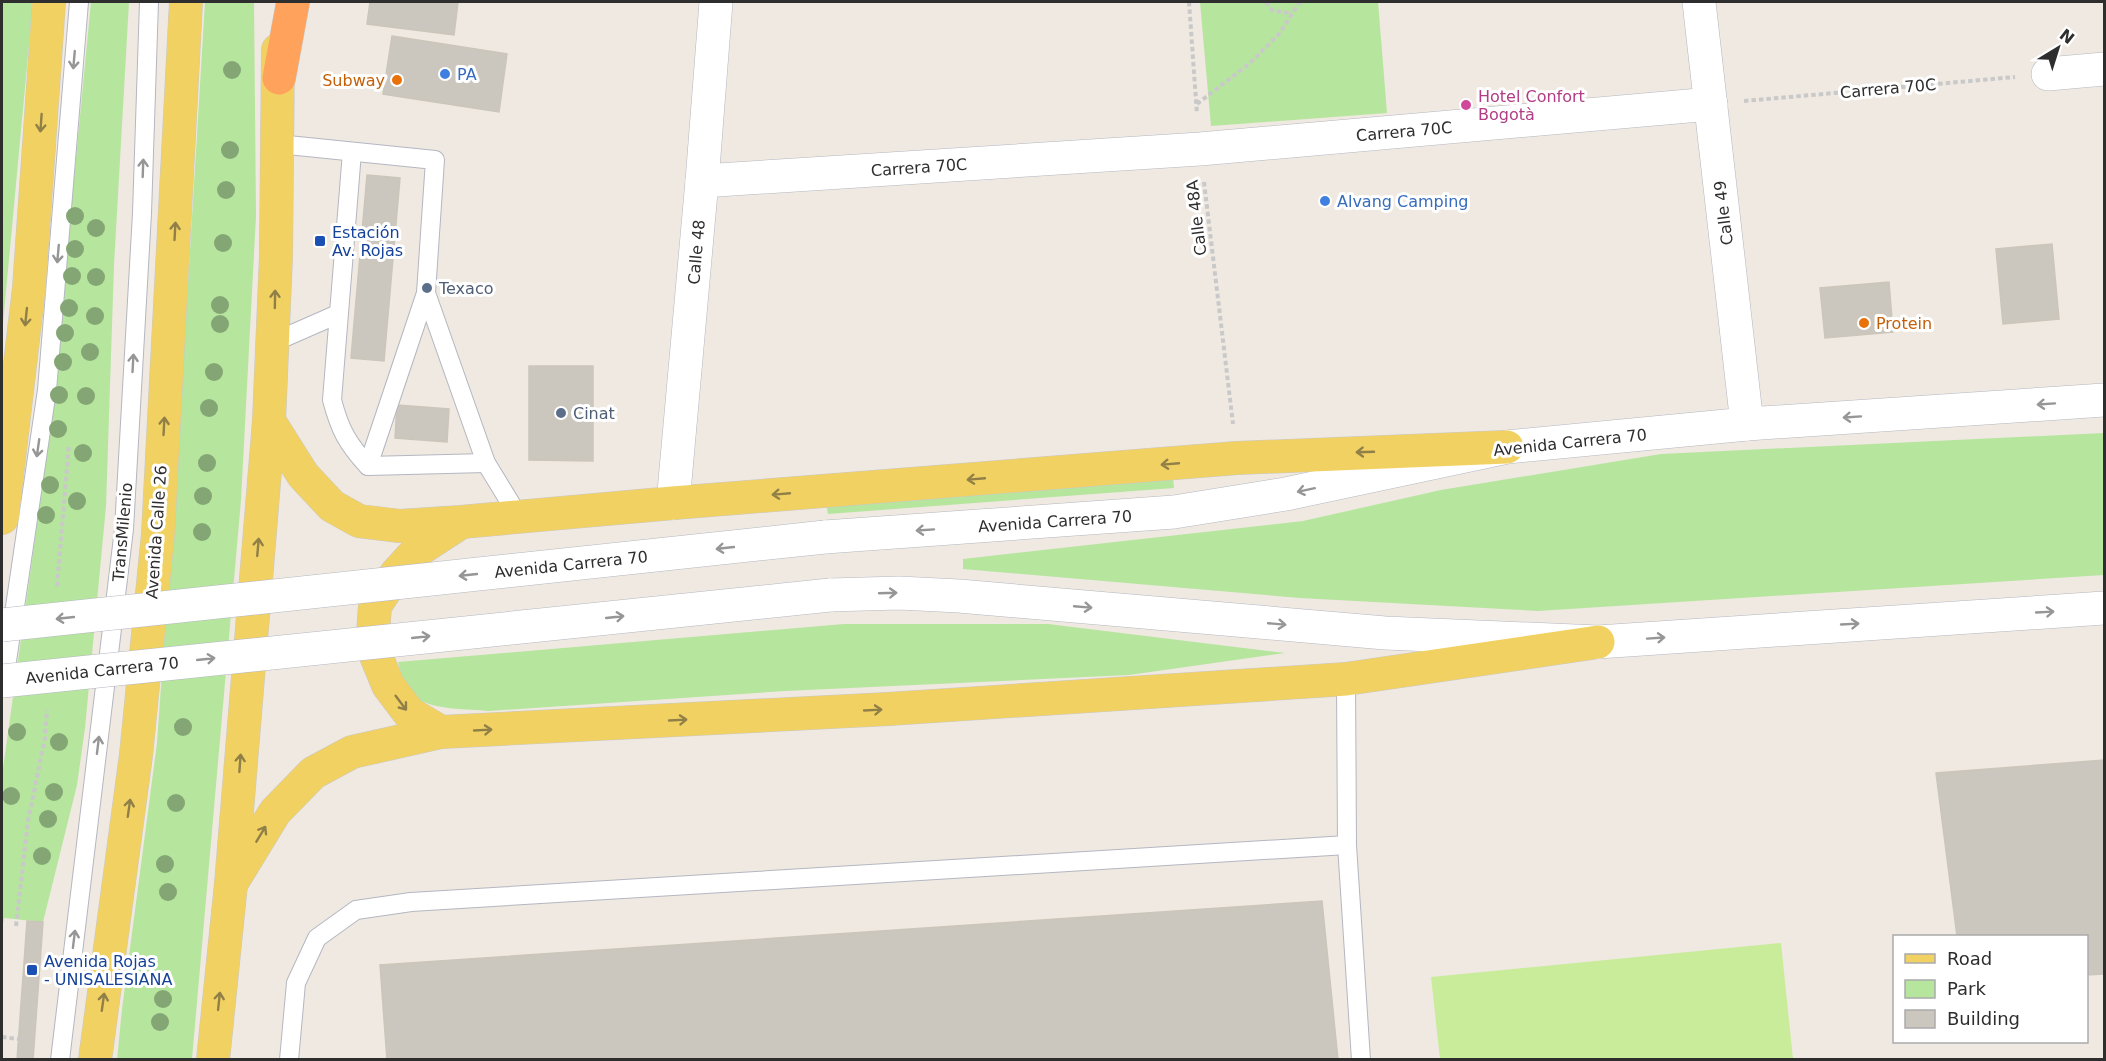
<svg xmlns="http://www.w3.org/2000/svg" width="2106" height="1061" font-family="'DejaVu Sans',sans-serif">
<rect width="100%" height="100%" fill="#efe9e1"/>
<g fill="#b6e59e">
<polygon points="2,2 33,2 2,334"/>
<polygon points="91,2 129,2 114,265 106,506 85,728 77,785 43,922 4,918 2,929 2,776 49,438"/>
<polygon points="205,2 254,2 256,216 241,500 192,1059 117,1060 122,1009 157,743 180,416"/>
<polygon points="1200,2 1378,2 1387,113 1211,126"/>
<polygon points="2104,433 2104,575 1538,611 1300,598 963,569 963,559 1303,521 1441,490 1661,454"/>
<polygon points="1173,477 1174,488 828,514 826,503"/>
<path d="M 844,624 L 1048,624 L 1285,653 L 1129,675 L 785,691 L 489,711 C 468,709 435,710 418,699 C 405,691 401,674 398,662 Z"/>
</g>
<polygon fill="#c9ec9a" points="1781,943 1793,1059 1440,1059 1431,977"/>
<g fill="#cbc7bf" stroke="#cbc5ba" stroke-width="1.5">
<polygon points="370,2 458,2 454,35 367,24"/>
<polygon points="392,36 507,54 499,112 383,94"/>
<polygon points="367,175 400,178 384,361 351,358"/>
<polygon points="2052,244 2059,319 2003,324 1996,249"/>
<polygon points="1889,282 1893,332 1825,338 1820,288"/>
<polygon points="529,366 593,366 593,461 529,460"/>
<polygon points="397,405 449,409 447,442 395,438"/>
<polygon points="2104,760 2104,974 2086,975 2086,936 1957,936 1936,773"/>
<polygon points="1322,901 1338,1060 387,1060 380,965"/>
<polygon points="27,921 43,922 33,1060 17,1060"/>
</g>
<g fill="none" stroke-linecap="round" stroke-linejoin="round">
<defs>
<g id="lane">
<polyline points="278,144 435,160 426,293 486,463 519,517"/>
<path d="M 352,152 L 332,400 C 340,430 347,443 368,466 L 486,463"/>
<polyline points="274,342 338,314"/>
<polyline points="368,466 426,293"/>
<polyline points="1346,679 1347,845 1361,1060"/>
<polyline points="3,688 47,390 79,2"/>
<polyline points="60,1060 124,529 142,213 149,2"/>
<polyline points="289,1060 296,983 317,938 356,910 411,902 1347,845"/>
</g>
<g id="street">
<polyline points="1699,2 1747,424"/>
<polyline points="2048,74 2104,69"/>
<polyline points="702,181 1200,149 1711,104"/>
<polyline points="673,503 702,181 716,2"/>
</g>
<g id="secondary">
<polyline points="825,537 1174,512 1286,494 1507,447 1747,424 2104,400"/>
<polyline points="830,595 899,593 959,596 1385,633 1598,642 2104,608"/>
</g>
<g id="primary">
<polyline points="269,421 303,475 332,506 359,521 400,526 461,522 673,503 1237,458 1507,447"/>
<polyline points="2,518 29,288 49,2"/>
<polyline points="441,732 409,713 388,685 372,646 375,606 396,574 417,551 460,523"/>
<polyline points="231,884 275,812 313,773 352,752 441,732 888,709 1346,679 1598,642"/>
<polyline points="95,1060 136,755 158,534 186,2"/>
<polyline points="213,1060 231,884 269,421 276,256 278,50"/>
</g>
<polyline id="highway" points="279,78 293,2"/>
</defs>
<use href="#lane" stroke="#b4b7c1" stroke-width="20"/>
<use href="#street" stroke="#b4b7c1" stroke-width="34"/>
<use href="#secondary" stroke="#b4b7c1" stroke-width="34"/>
<use href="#primary" stroke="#c9c9c9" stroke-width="34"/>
<use href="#highway" stroke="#c9c9c9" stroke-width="34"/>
<g stroke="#c9c9c9" stroke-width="4" stroke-dasharray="4.5 3" stroke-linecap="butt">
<polyline points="1189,2 1197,114"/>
<polyline points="1266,2 1273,11 1292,13"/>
<polyline points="1744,101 2015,77"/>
<polyline points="1197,104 1249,64 1279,34 1300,2"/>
<polyline points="1204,182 1233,424"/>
<polyline points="57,586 69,444"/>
<polyline points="16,926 28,821 45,738 47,710"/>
<polyline points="2,1037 19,1039"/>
</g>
<use href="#lane" stroke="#fff" stroke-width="18"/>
<use href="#street" stroke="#fff" stroke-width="33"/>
<use href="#secondary" stroke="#fff" stroke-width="33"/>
<use href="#primary" stroke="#f2d163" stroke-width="33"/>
<use href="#highway" stroke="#ffa35c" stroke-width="33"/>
<defs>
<g id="secondary-bridge">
<polyline points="2,625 825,537"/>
<polyline points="2,681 830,595"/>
</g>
</defs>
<use href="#secondary-bridge" stroke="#b4b7c1" stroke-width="34" stroke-linecap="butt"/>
<use href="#secondary-bridge" stroke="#fff" stroke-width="33"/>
</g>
<g fill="#84a574">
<circle cx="232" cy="70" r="9"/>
<circle cx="230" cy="150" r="9"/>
<circle cx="226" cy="190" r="9"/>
<circle cx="75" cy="216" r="9"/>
<circle cx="96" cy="228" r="9"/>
<circle cx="223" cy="243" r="9"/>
<circle cx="75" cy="249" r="9"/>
<circle cx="72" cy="276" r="9"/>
<circle cx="96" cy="277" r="9"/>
<circle cx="220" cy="305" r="9"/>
<circle cx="69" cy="308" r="9"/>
<circle cx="95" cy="316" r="9"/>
<circle cx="220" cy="324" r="9"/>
<circle cx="65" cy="333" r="9"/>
<circle cx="90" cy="352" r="9"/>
<circle cx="63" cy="362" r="9"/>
<circle cx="214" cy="372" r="9"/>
<circle cx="59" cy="395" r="9"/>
<circle cx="86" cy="396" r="9"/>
<circle cx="209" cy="408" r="9"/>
<circle cx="58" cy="429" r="9"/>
<circle cx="83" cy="453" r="9"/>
<circle cx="207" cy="463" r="9"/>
<circle cx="50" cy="485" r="9"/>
<circle cx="203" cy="496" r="9"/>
<circle cx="77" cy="501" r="9"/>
<circle cx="46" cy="515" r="9"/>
<circle cx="202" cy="532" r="9"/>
<circle cx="183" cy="727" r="9"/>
<circle cx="17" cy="732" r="9"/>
<circle cx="59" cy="742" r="9"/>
<circle cx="54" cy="792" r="9"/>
<circle cx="11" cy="796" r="9"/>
<circle cx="176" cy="803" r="9"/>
<circle cx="48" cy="819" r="9"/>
<circle cx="42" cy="856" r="9"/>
<circle cx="165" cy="864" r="9"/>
<circle cx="168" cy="892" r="9"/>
<circle cx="163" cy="999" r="9"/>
<circle cx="160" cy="1022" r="9"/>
</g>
<defs><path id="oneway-shaft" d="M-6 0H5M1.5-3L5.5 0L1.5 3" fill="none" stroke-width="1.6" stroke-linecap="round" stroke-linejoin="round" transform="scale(1.5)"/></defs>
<g stroke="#969696">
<use href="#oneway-shaft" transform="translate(74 60) rotate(95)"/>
<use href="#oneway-shaft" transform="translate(143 168) rotate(-88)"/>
<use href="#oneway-shaft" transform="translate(58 254) rotate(95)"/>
<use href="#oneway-shaft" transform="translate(133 363) rotate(-87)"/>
<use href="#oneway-shaft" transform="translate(2046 404) rotate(176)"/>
<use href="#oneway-shaft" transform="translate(1852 417) rotate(176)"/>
<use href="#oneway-shaft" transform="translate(38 448) rotate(98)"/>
<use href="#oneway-shaft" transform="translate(1306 490) rotate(168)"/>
<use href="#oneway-shaft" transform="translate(925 530) rotate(176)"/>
<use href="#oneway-shaft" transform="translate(725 548) rotate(174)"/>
<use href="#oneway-shaft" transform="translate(468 575) rotate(174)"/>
<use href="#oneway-shaft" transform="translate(888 593) rotate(-2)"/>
<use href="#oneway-shaft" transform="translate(1083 607) rotate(5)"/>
<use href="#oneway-shaft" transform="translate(2045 612) rotate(-3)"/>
<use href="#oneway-shaft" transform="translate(615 617) rotate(-6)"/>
<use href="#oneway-shaft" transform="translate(65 618) rotate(174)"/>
<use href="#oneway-shaft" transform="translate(1277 624) rotate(5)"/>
<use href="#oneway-shaft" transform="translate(1850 624) rotate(-3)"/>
<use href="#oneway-shaft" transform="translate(421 637) rotate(-6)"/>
<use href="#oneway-shaft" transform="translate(1656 638) rotate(-4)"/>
<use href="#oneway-shaft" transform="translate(206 659) rotate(-6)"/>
<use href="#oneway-shaft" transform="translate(98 745) rotate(-83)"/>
<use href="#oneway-shaft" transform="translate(74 939) rotate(-83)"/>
</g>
<g stroke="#908048">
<use href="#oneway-shaft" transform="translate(41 123) rotate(94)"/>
<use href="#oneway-shaft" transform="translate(175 231) rotate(-87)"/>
<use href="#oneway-shaft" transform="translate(275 299) rotate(-89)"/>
<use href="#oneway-shaft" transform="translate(26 317) rotate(96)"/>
<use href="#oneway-shaft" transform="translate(164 426) rotate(-87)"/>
<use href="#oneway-shaft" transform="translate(1365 452) rotate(178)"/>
<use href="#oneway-shaft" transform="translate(1170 464) rotate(175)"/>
<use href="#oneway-shaft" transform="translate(976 479) rotate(175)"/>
<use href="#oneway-shaft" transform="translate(781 494) rotate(175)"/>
<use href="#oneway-shaft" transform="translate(258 547) rotate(-85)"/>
<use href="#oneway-shaft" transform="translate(401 703) rotate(53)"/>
<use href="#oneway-shaft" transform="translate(873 710) rotate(-3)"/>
<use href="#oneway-shaft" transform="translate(678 720) rotate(-3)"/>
<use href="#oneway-shaft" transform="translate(483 730) rotate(-3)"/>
<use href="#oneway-shaft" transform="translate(240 763) rotate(-86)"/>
<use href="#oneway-shaft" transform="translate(129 808) rotate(-82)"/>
<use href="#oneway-shaft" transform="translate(261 834) rotate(-59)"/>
<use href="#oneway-shaft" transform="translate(219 1001) rotate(-84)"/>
<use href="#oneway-shaft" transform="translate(103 1002) rotate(-82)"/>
</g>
<g fill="#3f7fe0" stroke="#fff" stroke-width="2">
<circle cx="445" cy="74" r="6"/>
<circle cx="1325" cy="201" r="6"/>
</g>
<g fill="#e8710a" stroke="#fff" stroke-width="2">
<circle cx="397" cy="80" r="6"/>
<circle cx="1864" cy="323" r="6"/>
</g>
<circle fill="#d1479c" stroke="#fff" stroke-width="2" cx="1466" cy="105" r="6"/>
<g fill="#1a4fb4" stroke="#fff" stroke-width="2">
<rect x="314" y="235" width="12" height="12" rx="3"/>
<rect x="26" y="964" width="12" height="12" rx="3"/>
</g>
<g fill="#5c6f8a" stroke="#fff" stroke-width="2">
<circle cx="427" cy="288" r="6"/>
<circle cx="561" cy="413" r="6"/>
</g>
<g text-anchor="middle" stroke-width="6" stroke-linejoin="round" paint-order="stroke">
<g font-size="16" fill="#366cbe" stroke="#fff" text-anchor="start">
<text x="457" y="80">PA</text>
<text x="1337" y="207">Alvang Camping</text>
</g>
<g font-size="16" fill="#c56008" stroke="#fff" text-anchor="end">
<text x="385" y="86">Subway</text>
<text x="1876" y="329" text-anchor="start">Protein</text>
</g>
<g font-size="16" fill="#2e2e2e" stroke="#fff">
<text transform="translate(1888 88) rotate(-5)" y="6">Carrera 70C</text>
<text transform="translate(1404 131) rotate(-5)" y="6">Carrera 70C</text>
<text transform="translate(919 167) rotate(-4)" y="6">Carrera 70C</text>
<text transform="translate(1723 213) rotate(-97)" y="6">Calle 49</text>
<text transform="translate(1196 218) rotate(-97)" y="6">Calle 48A</text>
<text transform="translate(696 252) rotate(-85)" y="6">Calle 48</text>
<text transform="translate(1570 442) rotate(-6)" y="6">Avenida Carrera 70</text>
<text transform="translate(1055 521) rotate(-4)" y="6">Avenida Carrera 70</text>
<text transform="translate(122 532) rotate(-85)" y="6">TransMilenio</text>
<text transform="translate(156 532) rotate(-86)" y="6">Avenida Calle 26</text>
<text transform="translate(571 564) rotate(-6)" y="6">Avenida Carrera 70</text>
<text transform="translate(102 670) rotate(-6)" y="6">Avenida Carrera 70</text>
</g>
<g font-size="16" fill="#b23c85" stroke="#fff" text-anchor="start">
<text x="1478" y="102">Hotel Confort<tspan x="1478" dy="18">Bogotà</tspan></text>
</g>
<g font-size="16" fill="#164399" stroke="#fff" text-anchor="start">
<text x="332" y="238">Estación<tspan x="332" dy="18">Av. Rojas</tspan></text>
<text x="44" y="967">Avenida Rojas<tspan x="44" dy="18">- UNISALESIANA</tspan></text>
</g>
<g font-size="16" fill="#4e5e75" stroke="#fff" text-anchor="start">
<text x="439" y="294">Texaco</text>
<text x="573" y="419">Cinat</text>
</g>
</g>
<rect width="2106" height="1061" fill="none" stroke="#2e2e2e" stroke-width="6"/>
<rect x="1893" y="935" width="195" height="108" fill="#ffffff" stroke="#ababab" stroke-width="1.5"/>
<rect x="1905" y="954" width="30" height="9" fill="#f2d163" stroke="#ababab" stroke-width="1.5"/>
<text x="1947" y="965" font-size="18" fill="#2e2e2e">Road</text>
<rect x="1905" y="980" width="30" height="18" fill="#b6e59e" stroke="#ababab" stroke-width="1.5"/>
<text x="1947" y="995" font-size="18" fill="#2e2e2e">Park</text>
<rect x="1905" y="1010" width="30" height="18" fill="#cbc7bf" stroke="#ababab" stroke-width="1.5"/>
<text x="1947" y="1025" font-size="18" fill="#2e2e2e">Building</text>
<g transform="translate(2058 48) rotate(38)" stroke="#ffffff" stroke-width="4.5" paint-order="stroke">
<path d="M0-4.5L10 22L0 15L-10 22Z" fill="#2e2e2e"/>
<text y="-9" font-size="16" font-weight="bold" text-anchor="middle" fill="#2e2e2e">N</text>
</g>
</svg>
